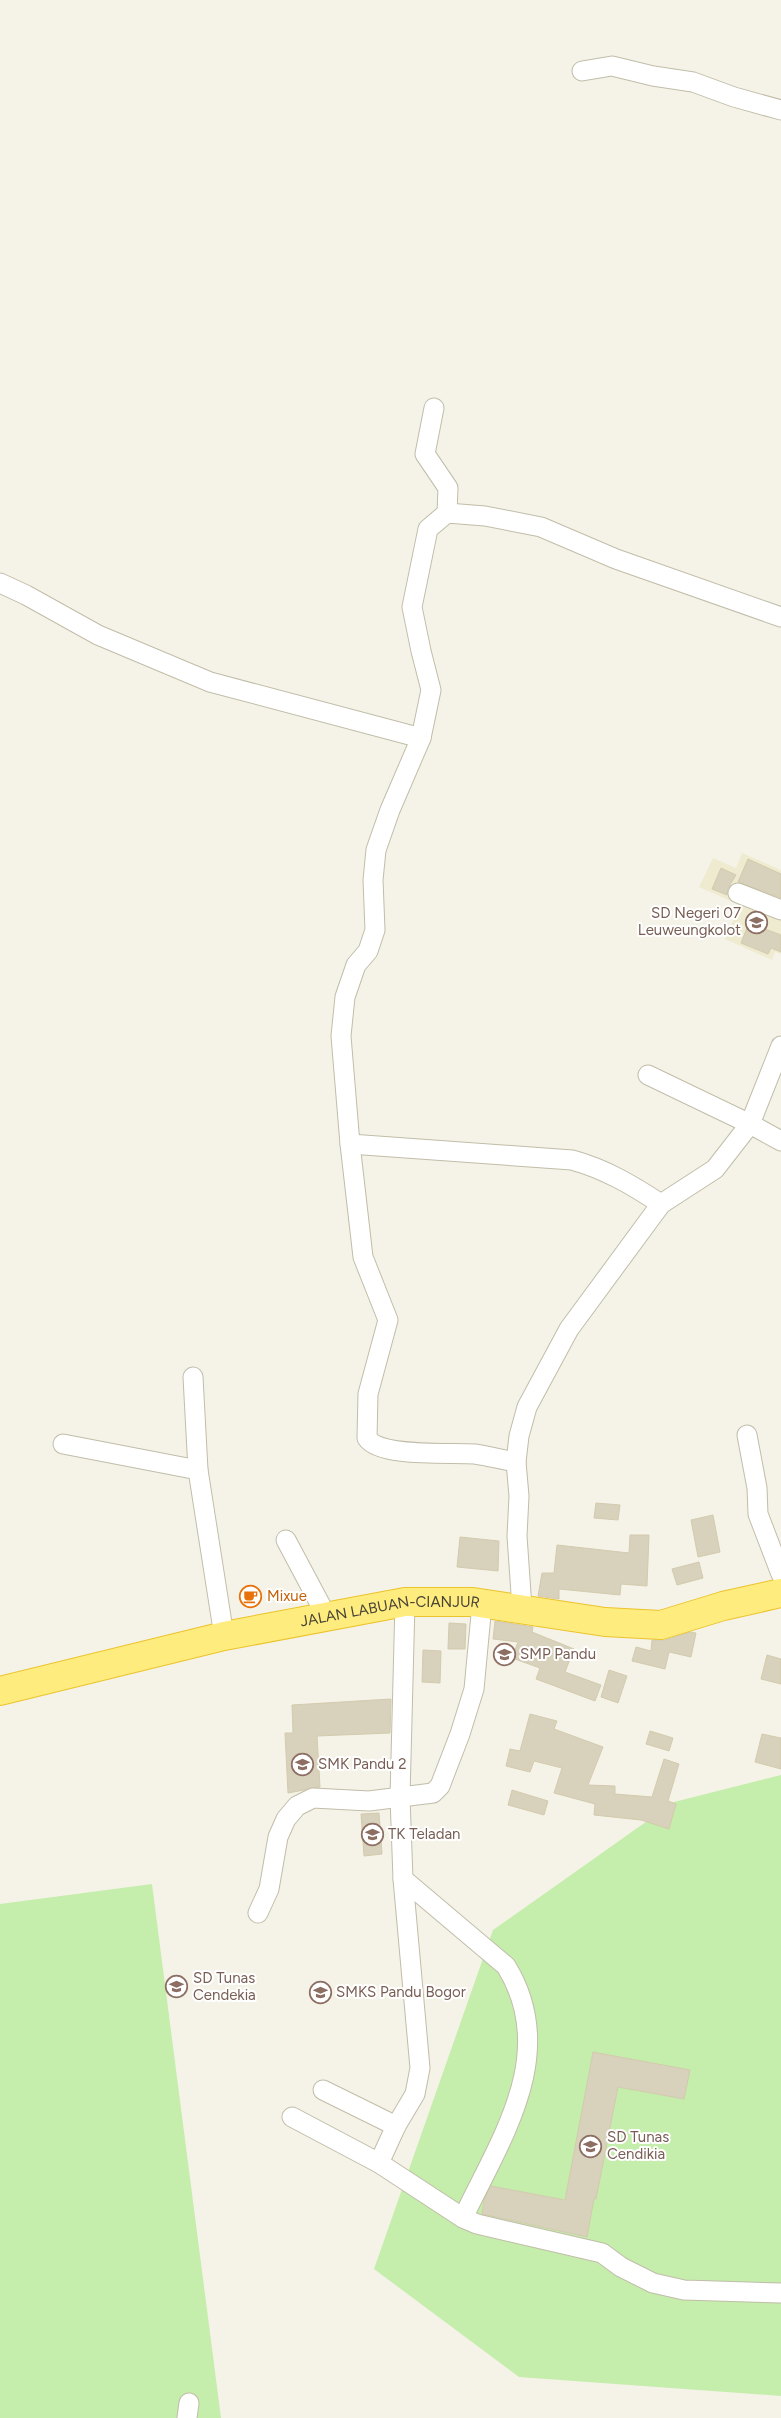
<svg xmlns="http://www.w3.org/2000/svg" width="781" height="2418" font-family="Figtree,sans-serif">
<rect width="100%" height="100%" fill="#f5f3e7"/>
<polygon fill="#efebd0" points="742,853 781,870 781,954 775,952 772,960 725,939 740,905 699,887 713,858 736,868"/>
<g fill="#c5edac">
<polygon points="781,1775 781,2396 519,2377 374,2269 493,1930 674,1802"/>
<polygon points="152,1884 221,2418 0,2418 0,1904"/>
</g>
<g fill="#d8d1bb" stroke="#d3cbae">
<polygon points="748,859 781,874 781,898 738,882"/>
<polygon points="721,868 736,875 728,888 727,895 712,889"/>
<polygon points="749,923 781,935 781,952 771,948 768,954 741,943"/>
<polygon points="596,1503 620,1505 618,1520 594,1518"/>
<polygon points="713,1515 720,1552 698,1557 691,1520"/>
<polygon points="630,1535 649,1535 647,1586 621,1584 620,1595 559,1589 559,1599 538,1596 542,1573 554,1573 557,1545 629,1553"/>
<polygon points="460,1537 499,1541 498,1571 457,1567"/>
<polygon points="699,1562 703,1578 677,1585 672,1569"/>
<polygon points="495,1621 533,1627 532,1632 574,1649 565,1672 601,1685 595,1701 536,1679 540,1668 512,1658 518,1642 493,1639"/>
<polygon points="449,1623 466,1624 465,1649 448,1649"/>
<polygon points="690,1632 696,1633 691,1657 669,1652 665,1669 632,1661 636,1647 651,1651 652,1640 665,1640"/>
<polygon points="423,1650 441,1651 440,1683 422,1682"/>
<polygon points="767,1655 781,1659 781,1684 761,1679"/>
<polygon points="609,1670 627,1676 618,1703 601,1697"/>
<polygon points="391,1699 390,1733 317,1736 320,1787 288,1793 285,1733 293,1733 292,1705"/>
<polygon points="530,1714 557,1721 554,1729 603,1747 588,1785 615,1786 615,1794 652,1797 664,1759 679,1764 668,1801 676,1804 669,1829 641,1820 594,1815 595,1804 554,1793 562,1768 534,1761 530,1772 506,1766 510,1749 520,1751"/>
<polygon points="650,1731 673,1738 669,1751 646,1744"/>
<polygon points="762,1734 781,1738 781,1769 755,1762"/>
<polygon points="512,1790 548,1801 544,1815 508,1805"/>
<polygon points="379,1813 382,1854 364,1856 361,1814"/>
<polygon points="593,2052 690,2070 684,2099 618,2087 596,2199 594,2199 587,2237 482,2214 484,2200 491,2186 565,2200"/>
</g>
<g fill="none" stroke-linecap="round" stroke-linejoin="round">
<defs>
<g id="minor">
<polyline points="582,71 612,66 653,76 693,82 734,97 781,110"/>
<polyline points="434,408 425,454 448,488 447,513"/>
<polyline points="0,583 26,595 98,635 210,682 421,738"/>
<polyline points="738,893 781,910"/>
<polyline points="648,1075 750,1124 781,1141"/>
<path d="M 350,1144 L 572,1160 C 605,1169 632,1185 661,1204"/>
<polyline points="193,1377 198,1470 224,1636"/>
<polyline points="747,1435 757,1488 758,1514 781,1574"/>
<polyline points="63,1444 198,1470"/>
<path d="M 516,1462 C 503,1460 489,1456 475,1454 C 452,1452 380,1458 367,1438 L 368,1394 L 388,1320 L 363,1257 L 350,1144 L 341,1036 L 345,997 L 356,965 L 368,951 L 375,930 L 373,880 L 376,850 L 390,810 L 421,738 L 431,690 L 421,651 L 412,607 L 428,529 L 447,513 L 485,516 L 541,527 L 616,559 L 781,617"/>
<polyline points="286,1540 327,1617"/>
<polyline points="522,1608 517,1536 519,1496 516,1462 519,1436 527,1407 569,1329 661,1204 715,1169 750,1124 781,1046"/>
<path d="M 403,1879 L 506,1966 C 560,2053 501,2138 463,2218"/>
<polyline points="258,1913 269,1889 278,1837 286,1819 297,1806 313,1798 369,1801 433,1793 440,1786 460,1734 474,1689 482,1604"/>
<polyline points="323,2090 396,2126"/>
<polyline points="292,2117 379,2163 463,2218 477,2224 602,2253 621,2267 653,2283 684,2290 781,2293"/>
<polyline points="379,2163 396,2126 415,2094 420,2068 403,1879 400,1797 405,1602"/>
<polyline points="187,2418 189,2403"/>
</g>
<g id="trunk">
<path id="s1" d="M 0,1691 L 224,1636 L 405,1602 L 473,1602 L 605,1622 L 661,1625 L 723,1606 L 781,1593"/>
</g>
</defs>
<use href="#minor" stroke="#c1bda9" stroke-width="21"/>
<use href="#trunk" stroke="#ebc32b" stroke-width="30"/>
<use href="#minor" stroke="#fff" stroke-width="19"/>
<use href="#trunk" stroke="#ffec7f" stroke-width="28"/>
</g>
<defs>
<symbol id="school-ring" viewBox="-11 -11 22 22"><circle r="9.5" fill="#fff" stroke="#8d6e63" stroke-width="1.5"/><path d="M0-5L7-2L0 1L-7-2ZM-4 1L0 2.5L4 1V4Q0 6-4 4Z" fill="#8d6e63"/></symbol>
<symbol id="cafe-ring" viewBox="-11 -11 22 22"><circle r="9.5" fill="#fff" stroke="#e8710a" stroke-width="1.5"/><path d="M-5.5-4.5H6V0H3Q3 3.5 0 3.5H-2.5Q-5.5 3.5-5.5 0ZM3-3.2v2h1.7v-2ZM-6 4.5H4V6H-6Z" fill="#e8710a"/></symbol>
</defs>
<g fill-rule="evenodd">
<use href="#school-ring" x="744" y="910" width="25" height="25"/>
<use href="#cafe-ring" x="238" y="1584" width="25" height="25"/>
<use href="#school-ring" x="492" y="1642" width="25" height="25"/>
<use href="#school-ring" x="290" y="1752" width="25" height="25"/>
<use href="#school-ring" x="360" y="1822" width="25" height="25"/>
<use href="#school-ring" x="164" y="1974" width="25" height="25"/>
<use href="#school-ring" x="308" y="1980" width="25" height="25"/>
<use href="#school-ring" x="578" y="2134" width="25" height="25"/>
</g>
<g text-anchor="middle" stroke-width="4" stroke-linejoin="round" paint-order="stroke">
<g font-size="15" fill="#785e54" stroke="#fff" text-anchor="start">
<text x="741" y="918" text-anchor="end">SD Negeri 07<tspan x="741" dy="17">Leuweungkolot</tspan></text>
<text x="520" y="1659">SMP Pandu</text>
<text x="318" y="1769">SMK Pandu 2</text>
<text x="388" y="1839">TK Teladan</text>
<text x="193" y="1983">SD Tunas<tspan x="193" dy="17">Cendekia</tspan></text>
<text x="336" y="1997">SMKS Pandu Bogor</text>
<text x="607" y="2142">SD Tunas<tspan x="607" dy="17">Cendikia</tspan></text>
</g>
<g font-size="15" fill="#c56008" stroke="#fff" text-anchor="start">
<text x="267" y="1601">Mixue</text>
</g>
<g font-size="15" fill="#494435" stroke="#fff">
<text dy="5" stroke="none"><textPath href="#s1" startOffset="399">JALAN LABUAN-CIANJUR</textPath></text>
</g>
</g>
</svg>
